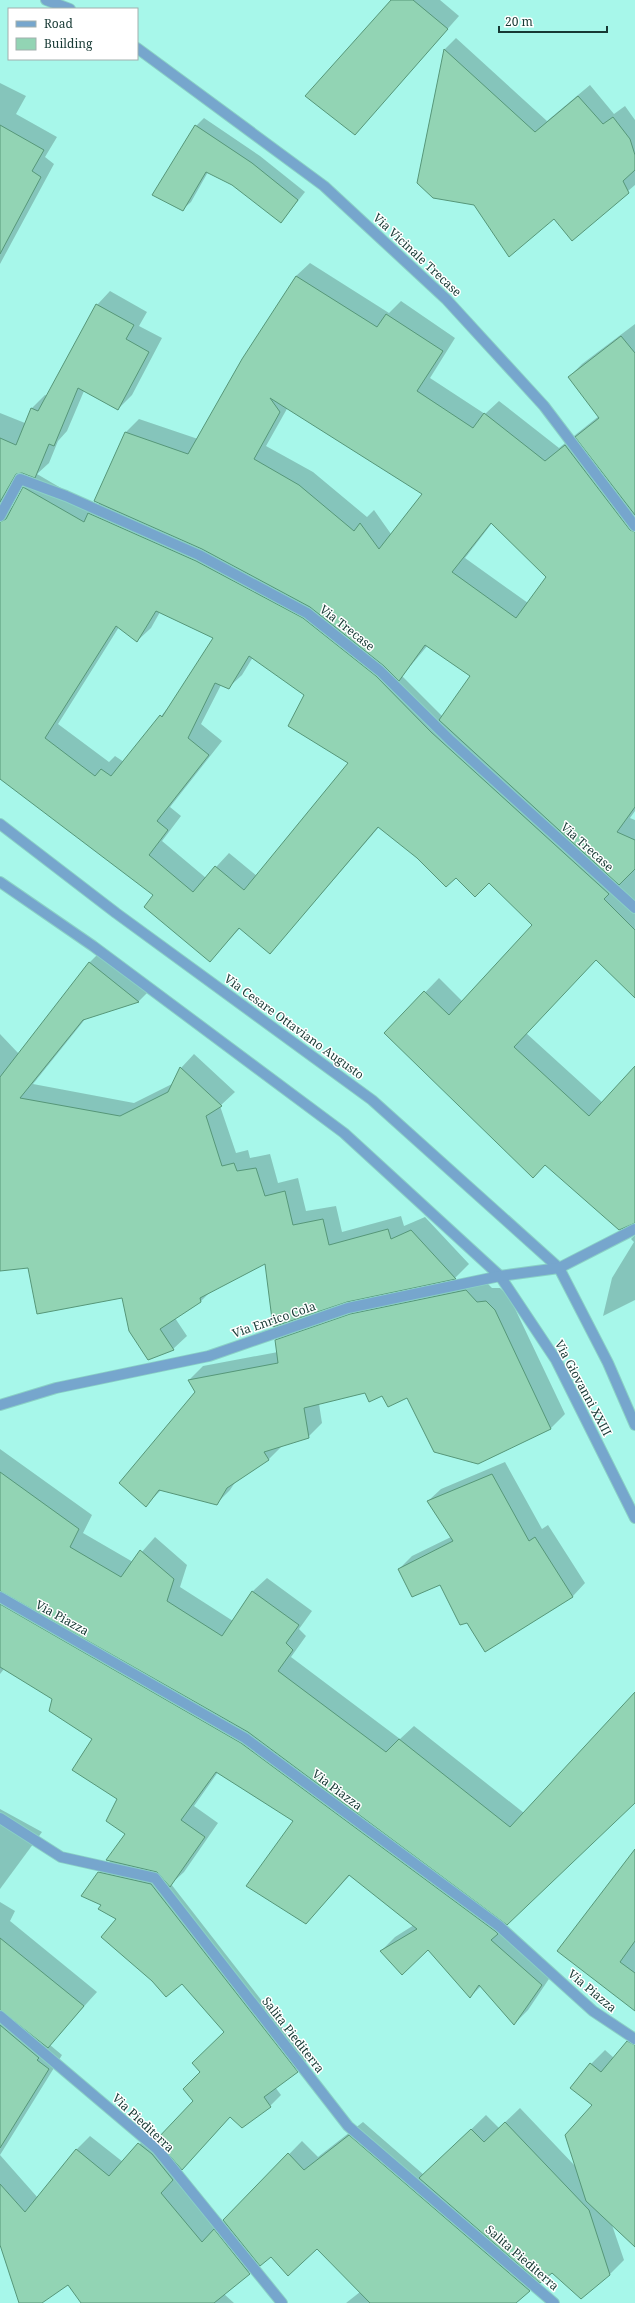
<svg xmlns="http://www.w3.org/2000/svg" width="635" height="2303" font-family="'Noto Serif',serif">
<rect width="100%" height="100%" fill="#a7f7ea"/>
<g fill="#0003" fill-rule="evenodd">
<polygon points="392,0 440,0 459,16 355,134"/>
<polygon points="456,38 547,121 590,85 614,114 625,106 635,120 635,185 572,239 554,217 475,204 418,183 445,49"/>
<polygon points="0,83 26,96 16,114 57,137 45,157 54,164 0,264"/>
<polygon points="204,118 260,156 305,192 281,222 233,184 208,172 191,202 182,210 196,126"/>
<path d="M 310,263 L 389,313 L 401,301 L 455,338 L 430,378 L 485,414 L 499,401 L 559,448 L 599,416 L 569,377 L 582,364 L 635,324 L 635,811 L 630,818 L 635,820 L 635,997 L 596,959 L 526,1033 L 603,1103 L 635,1067 L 635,1221 L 545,1164 L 386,1033 L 439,978 L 463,1002 L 533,925 L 489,882 L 456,876 L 418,857 L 379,827 L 270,953 L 240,928 L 210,961 L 155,895 L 0,778 L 0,413 L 25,423 L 32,408 L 45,395 L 48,396 L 97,305 L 110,291 L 147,312 L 139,326 L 162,338 L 132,395 L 118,409 L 84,391 L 67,431 L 58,441 L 49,463 L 37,474 L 95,508 L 100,503 L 95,501 L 126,432 L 139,419 L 198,439 L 296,276 ZM 288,407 L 423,493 L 391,534 L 374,510 L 367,517 L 313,472 L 266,446 ZM 22,472 L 35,477 L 24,488 L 13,508 L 8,506 L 7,499 ZM 492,523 L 547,577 L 528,603 L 465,558 ZM 160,612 L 214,638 L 179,694 L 124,762 L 115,756 L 109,762 L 58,724 L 119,627 L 137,641 L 151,628 ZM 428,645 L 472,676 L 443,717 L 402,676 ZM 253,657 L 305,695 L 349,762 L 257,876 L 229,853 L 206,878 L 162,841 L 181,816 L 170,807 L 222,741 L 201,724 L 221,685 L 228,688 L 242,675 Z"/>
<polygon points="103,949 152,988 138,1002 86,1018 33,1084 134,1103 174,1083 181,1068 194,1054 235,1092 220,1106 236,1153 248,1150 250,1158 270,1154 278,1183 298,1178 306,1211 336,1206 342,1232 401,1216 404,1226 425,1217 469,1264 455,1278 346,1301 266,1262 211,1291 201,1301 175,1318 187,1336 173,1349 123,1297 29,1266 0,1270 0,1034 19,1054 89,963"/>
<polygon points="635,1235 635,1300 603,1316 612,1278 634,1242 631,1239"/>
<polygon points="480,1276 492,1288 500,1288 509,1296 565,1414 551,1428 478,1463 408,1397 366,1392 319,1404 322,1423 308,1437 283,1445 269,1459 236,1481 230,1490 216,1504 161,1490 146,1505 196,1392 189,1380 203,1366 278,1352 276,1340 290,1326"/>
<polygon points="0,1449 92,1515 83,1533 133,1562 155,1537 187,1565 180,1587 233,1621 253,1591 267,1578 312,1611 299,1629 306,1636 291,1657 400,1739 414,1726 524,1813 635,1694 635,1802 504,1926 555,1970 528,2010 514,2024 481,1986 470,1997 428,1949 381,1951 395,1937 414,1925 350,1875 306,1923 295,1821 218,1772 194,1806 218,1823 184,1872 171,1884 308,2060 275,2087 281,2095 270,2106 242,2127 231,2116 174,2178 216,2229 302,2141 318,2157 363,2122 424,2175 486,2115 499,2128 520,2108 576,2167 594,2105 591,2064 605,2050 614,2058 635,2035 635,2246 612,2225 624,2260 609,2275 552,2272 514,2303 346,2303 360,2292 317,2248 271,2255 259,2263 224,2294 234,2303 82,2303 69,2284 40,2303 21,2303 0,2242 0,2155 38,2198 76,2150 90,2136 123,2162 153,2130 161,2136 194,2101 201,2072 225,2032 182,1982 103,1904 99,1873 111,1860 126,1834 118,1799 94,1739 53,1699 4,1669 0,1674"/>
<polygon points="505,1462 542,1529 548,1525 585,1583 573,1596 486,1651 440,1583 399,1569 412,1556 451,1537 428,1501 441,1489"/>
<polygon points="0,1809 42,1832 0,1889"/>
<polygon points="635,1851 635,2010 559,1951"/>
<polygon points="0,1902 15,1911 10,1921 97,1992 51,2043 50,2045 62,2055 0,2155"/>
</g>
<g fill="#92d4b4" stroke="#569779" fill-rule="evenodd">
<polygon points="391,0 413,0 448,29 355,135 305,96"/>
<polygon points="444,49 535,132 578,96 603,124 613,117 630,139 635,155 635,170 623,181 629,193 572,241 554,219 509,257 474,205 433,198 417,183"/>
<polygon points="0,125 44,150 32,171 41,177 0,254"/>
<polygon points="195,125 252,163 298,200 281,223 232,185 206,172 183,211 152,195"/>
<path d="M 296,276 L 377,327 L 386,314 L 443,351 L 417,391 L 473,428 L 484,413 L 545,461 L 565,445 L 630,530 L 635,532 L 635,807 L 617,832 L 635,840 L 635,869 L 619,885 L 439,720 L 470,676 L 425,645 L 399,681 L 384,666 L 310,607 L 202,549 L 94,501 L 125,432 L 188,454 L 242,359 ZM 270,398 L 422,494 L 379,549 L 360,523 L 354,531 L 299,485 L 254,459 L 280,412 ZM 491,523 L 546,577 L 516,618 L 452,572 Z"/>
<polygon points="96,304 134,325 126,339 149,352 118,410 78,388 54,446 49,444 35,478 22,473 16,474 0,502 0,438 16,445 31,408 38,411"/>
<polygon points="621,336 635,353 635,515 575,437 599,418 568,377"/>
<path d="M 23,487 L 84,522 L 88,513 L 196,561 L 303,618 L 376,676 L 431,732 L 609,894 L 604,899 L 635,930 L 635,998 L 596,960 L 514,1047 L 589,1116 L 635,1066 L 635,1223 L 619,1230 L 545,1165 L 533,1178 L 384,1033 L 424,991 L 449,1015 L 532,925 L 489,883 L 475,897 L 456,878 L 446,887 L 417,858 L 378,827 L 270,954 L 239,928 L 210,962 L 144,907 L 153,895 L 0,779 L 0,522 L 6,519 ZM 156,611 L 213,638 L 162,717 L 160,715 L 111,776 L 101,769 L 95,776 L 45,738 L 116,626 L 137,642 ZM 249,656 L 304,695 L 288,726 L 348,763 L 244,890 L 215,866 L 193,892 L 149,855 L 168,830 L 157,821 L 209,755 L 188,738 L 215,683 L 229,689 Z"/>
<polygon points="89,962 139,1002 83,1020 20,1098 120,1116 168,1092 180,1067 222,1106 206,1116 222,1166 234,1163 237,1171 256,1168 265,1196 285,1191 293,1225 323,1219 329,1245 388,1229 391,1239 411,1230 456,1279 347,1302 273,1327 265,1264 200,1298 201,1302 160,1329 174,1350 148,1360 129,1331 122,1298 37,1314 28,1268 0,1271 0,1077"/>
<polygon points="466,1290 477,1302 486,1301 495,1310 551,1429 478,1464 434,1452 407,1398 388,1407 382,1396 369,1402 365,1393 304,1408 309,1438 264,1452 269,1460 227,1488 217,1505 159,1490 146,1507 119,1483 195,1392 188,1380 278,1363 275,1340 350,1314"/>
<polygon points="0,1472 79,1529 70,1547 121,1577 140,1550 174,1579 167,1601 222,1636 252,1591 299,1625 286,1643 293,1650 278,1671 386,1752 399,1739 510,1827 635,1692 635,1803 507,1925 248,1732 0,1591"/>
<polygon points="492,1474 529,1541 535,1537 573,1597 485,1652 467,1623 460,1625 440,1585 412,1597 398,1569 453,1541 427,1501"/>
<polygon points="0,1604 241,1743 495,1931 498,1934 491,1940 542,1985 514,2025 479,1985 470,1998 428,1950 402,1975 380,1951 417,1929 349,1875 306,1924 246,1886 293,1821 216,1772 181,1820 205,1837 170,1887 157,1872 106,1860 125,1834 106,1821 117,1799 72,1770 92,1739 49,1711 52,1699 0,1667"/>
<polygon points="635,1849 635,1941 620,1962 635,1973 635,2011 557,1951"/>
<polygon points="98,1872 151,1884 298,2072 264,2097 271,2107 242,2128 230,2117 182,2170 156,2140 193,2101 183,2089 200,2072 192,2063 224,2032 182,1984 166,1997 152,1981 101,1937 116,1919 98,1909 101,1905 81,1896"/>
<polygon points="0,1938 84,2006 48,2048 0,2010"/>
<polygon points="0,2025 39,2058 37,2060 49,2069 0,2148"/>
<polygon points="627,2041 635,2045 635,2247 586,2201 565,2135 592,2105 570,2088 590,2063 601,2072"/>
<polygon points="505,2122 589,2210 610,2275 581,2299 552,2273 540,2283 419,2178 471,2129 484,2142"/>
<polygon points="349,2135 530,2291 516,2303 370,2303 317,2249 288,2276 271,2257 260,2266 223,2220 288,2153 304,2170"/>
<polygon points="138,2143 152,2154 173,2180 161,2193 202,2242 214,2229 250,2274 214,2303 81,2303 68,2285 42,2303 19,2303 0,2245 0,2184 25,2212 76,2149 109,2176"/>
</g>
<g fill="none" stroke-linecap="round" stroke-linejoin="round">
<defs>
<g id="minor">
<polyline points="46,0 70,9"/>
<polyline points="137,48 324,186 446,299 544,406 635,526"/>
<polyline points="0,516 20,479 66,496 199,555 307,613 380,671 451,741 635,908"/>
<polyline points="0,824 116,913 372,1100 559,1268 608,1363 635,1425"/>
<polyline points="0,882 93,946 344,1133 500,1276 556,1360 635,1518"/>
<polyline points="0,1405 56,1388 209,1356 348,1308 500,1276 559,1268 635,1229"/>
<polyline points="0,1597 245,1738 499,1926 593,2011 635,2039"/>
<polyline points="0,1818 61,1857 155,1878 348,2126 554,2303"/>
<polyline points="0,2016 157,2149 282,2303"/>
</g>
</defs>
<use href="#minor" stroke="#8ad1c6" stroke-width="12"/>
<use href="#minor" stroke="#76a6cd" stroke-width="10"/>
</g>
<g text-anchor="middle" stroke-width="3" stroke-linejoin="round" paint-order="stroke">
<g font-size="12" fill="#173934" stroke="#fff">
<text transform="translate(417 255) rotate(43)" y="4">Via Vicinale Trecase</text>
<text transform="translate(347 628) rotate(38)" y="4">Via Trecase</text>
<text transform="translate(587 847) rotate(42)" y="4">Via Trecase</text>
<text transform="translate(294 1027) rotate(36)" y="4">Via Cesare Ottaviano Augusto</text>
<text transform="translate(274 1320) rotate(-19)" y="4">Via Enrico Cola</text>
<text transform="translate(583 1388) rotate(62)" y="4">Via Giovanni XXIII</text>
<text transform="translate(62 1618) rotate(29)" y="4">Via Piazza</text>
<text transform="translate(337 1790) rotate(37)" y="4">Via Piazza</text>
<text transform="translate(592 1991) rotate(40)" y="4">Via Piazza</text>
<text transform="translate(293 2035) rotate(52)" y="4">Salita Piediterra</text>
<text transform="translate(143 2123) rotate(43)" y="4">Via Piediterra</text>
<text transform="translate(522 2258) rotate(41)" y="4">Salita Piediterra</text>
</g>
</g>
<rect x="8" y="8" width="130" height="52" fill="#ffffff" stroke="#a2b0ae"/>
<rect x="16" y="21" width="20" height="6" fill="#76a6cd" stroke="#a2b0ae"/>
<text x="44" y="28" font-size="12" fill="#173934">Road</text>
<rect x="16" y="38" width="20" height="12" fill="#92d4b4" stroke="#a2b0ae"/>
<text x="44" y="48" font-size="12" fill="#173934">Building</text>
<path d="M499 26v6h108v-6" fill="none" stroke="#173934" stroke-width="2"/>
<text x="505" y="26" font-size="12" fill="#173934" stroke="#ffffff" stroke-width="3" paint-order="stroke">20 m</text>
</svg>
